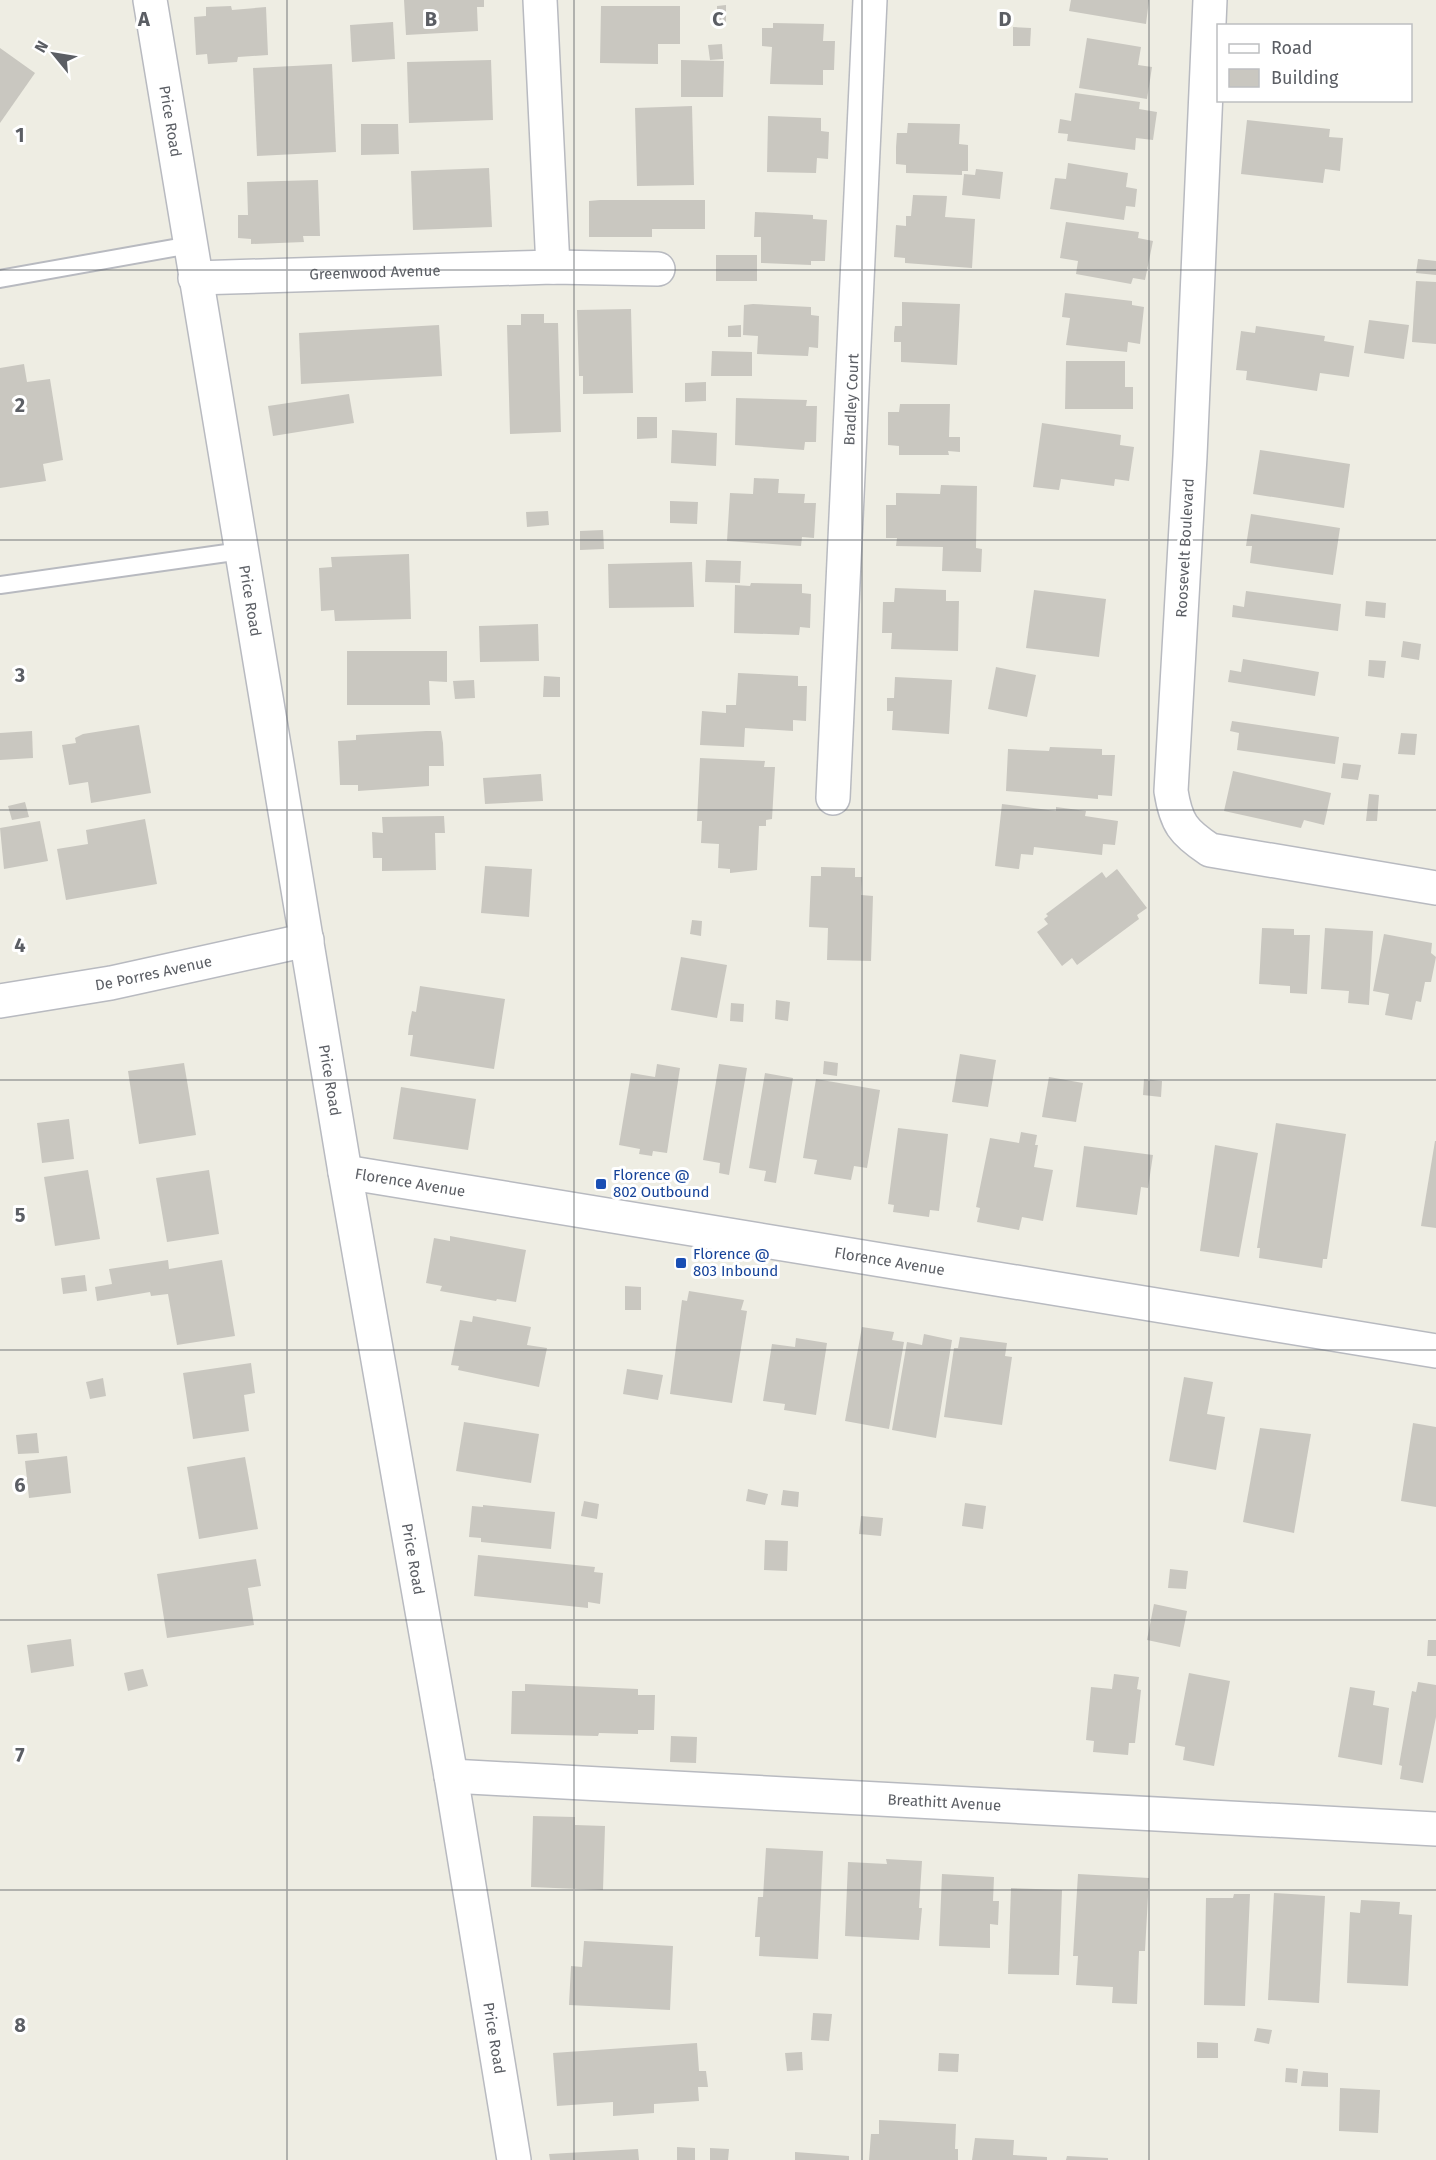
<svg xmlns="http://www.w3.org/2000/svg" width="1436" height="2160" font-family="'Fira Sans',sans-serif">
<rect width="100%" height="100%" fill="#eeede3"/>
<g fill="#c9c7c0">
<polygon points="404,0 484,0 484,7 477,7 478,31 406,35"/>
<polygon points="1071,0 1149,0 1146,24 1069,11"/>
<polygon points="726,5 726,23 717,23 717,6"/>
<polygon points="231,6 232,10 266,7 268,55 238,57 237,62 208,64 207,54 196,55 194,17 206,16 206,7"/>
<polygon points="601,6 680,6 680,44 658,44 658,64 600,63"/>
<polygon points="393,22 395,59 352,62 350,25"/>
<polygon points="773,23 824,24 823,41 835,41 834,70 823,70 823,85 770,84 772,47 762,46 762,28 773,28"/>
<polygon points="1013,27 1031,28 1030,46 1013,46"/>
<polygon points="1087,38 1141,47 1138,65 1152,67 1147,99 1079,88"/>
<polygon points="722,44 723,59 710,60 708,45"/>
<polygon points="0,48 35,73 0,123"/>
<polygon points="491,60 493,120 409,123 407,62"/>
<polygon points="681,60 724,61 723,97 681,97"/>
<polygon points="332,64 336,152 257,156 253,68"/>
<polygon points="1075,93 1140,102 1139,109 1157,112 1153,140 1136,138 1135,150 1067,141 1068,134 1058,133 1060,119 1071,121"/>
<polygon points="692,106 694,185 637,186 635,108"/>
<polygon points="768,116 821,118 821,131 829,132 828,159 817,158 816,173 767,172"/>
<polygon points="1247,120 1330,129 1329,137 1343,138 1340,171 1325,169 1323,183 1241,174"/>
<polygon points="908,123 960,124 959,144 968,145 968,171 962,171 962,175 906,173 906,165 896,164 896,147 897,133 907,133"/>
<polygon points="361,124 398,124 399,154 361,155"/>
<polygon points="1068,163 1128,173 1126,187 1137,189 1135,207 1126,206 1124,220 1050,209 1055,178 1066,179"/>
<polygon points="489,168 492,227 413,230 411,171"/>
<polygon points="976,169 1003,172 1000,199 962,195 964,174 975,175"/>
<polygon points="318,180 320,236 303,236 304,242 251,244 251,239 238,238 238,215 248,215 247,182"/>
<polygon points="913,195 947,196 945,217 975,219 972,268 905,263 905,258 894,257 896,225 906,226 906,216 911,216"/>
<polygon points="600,200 705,200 705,229 652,229 652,237 589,237 589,201"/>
<polygon points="755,212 813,215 813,219 827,220 825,261 811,261 811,265 761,263 761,237 754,237"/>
<polygon points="1066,222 1139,232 1138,238 1153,241 1145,280 1133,278 1131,284 1076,274 1078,261 1060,258"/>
<rect x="716" y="255" width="41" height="26"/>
<polygon points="1418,259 1436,261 1436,275 1416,273"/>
<polygon points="1416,281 1436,282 1436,344 1412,342"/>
<polygon points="1065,293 1132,301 1132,305 1144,307 1140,344 1128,342 1127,352 1066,345 1070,318 1062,317"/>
<polygon points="902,302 960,304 957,365 901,362 901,342 894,342 894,333 895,326 902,326"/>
<polygon points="753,304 811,307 811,315 819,316 818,348 809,347 808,356 757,354 758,336 743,335 744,305"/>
<polygon points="631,309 633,393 583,394 583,376 579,376 577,310"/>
<polygon points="521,314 544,314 544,323 558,323 561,432 510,434 507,325 521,325"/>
<polygon points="1369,320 1409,325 1404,359 1364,353"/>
<polygon points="439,325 442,376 301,384 299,333"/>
<polygon points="741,325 741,337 728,337 728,326"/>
<polygon points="1256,326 1325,336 1324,341 1354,346 1349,377 1320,373 1317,391 1246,380 1247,371 1236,370 1241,331 1255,333"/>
<polygon points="712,351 752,352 752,376 711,376"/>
<polygon points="1066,361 1125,361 1125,387 1133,387 1133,409 1065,409"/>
<polygon points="24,364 27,382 50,379 63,460 43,464 46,481 0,488 0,368"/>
<polygon points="706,382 706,401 685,402 685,383"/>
<polygon points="349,394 354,423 273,436 268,406"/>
<polygon points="736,398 807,400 806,406 817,406 816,442 805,442 804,450 735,445"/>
<polygon points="900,404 950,404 949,437 960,437 960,452 948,451 949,455 899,455 899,446 888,445 888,412 899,412"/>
<polygon points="637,417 657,417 657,438 637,439"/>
<polygon points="1042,423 1121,435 1120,445 1134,447 1129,481 1115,479 1114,486 1061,479 1059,490 1033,487"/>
<polygon points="672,430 717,433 716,466 671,463"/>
<polygon points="1260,450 1350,464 1344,508 1253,494"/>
<polygon points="754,478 779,479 778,493 805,494 804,503 816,503 814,538 802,537 801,546 727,541 730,493 753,494"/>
<polygon points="941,485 977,486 976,548 982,549 981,572 942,571 943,547 896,546 897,538 886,538 886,505 896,505 896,493 940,494"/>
<polygon points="670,501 698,502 697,524 670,523"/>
<polygon points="548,511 549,525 527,527 526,512"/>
<polygon points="1251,514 1340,528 1333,575 1250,563 1252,546 1246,546"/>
<polygon points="603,530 604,549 580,550 580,531"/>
<polygon points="409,554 411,619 335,621 334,610 321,611 319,568 332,567 331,557"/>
<polygon points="706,560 741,561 740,583 705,582"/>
<polygon points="692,562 694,607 609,608 608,564"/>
<polygon points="751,583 802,584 802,593 811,594 810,628 800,627 799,635 734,633 735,585 750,586"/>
<polygon points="895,588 946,590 946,601 959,601 958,651 891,649 892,633 882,633 883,602 894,602"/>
<polygon points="1034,590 1106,599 1099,657 1026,648"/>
<polygon points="1246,591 1341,604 1338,631 1232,617 1233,605 1244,607"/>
<polygon points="1366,601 1386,603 1385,618 1365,616"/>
<polygon points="538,624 539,661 480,662 479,626"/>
<polygon points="1403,641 1421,644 1419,660 1401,657"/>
<polygon points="347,651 447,651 447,682 429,681 430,705 347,705"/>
<polygon points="1243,659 1319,672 1315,696 1228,682 1230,670 1241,672"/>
<polygon points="1369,660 1386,661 1384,678 1368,676"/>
<polygon points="996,667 1036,675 1027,717 988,709"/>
<polygon points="738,673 798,676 798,686 807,686 806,721 793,720 793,731 745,728 744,747 700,745 702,711 726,713 726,705 736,705"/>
<polygon points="544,676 560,677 560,697 543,697"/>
<polygon points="895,677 952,680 949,734 892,730 893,711 887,711 887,698 894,698"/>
<polygon points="474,680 475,698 455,699 453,681"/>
<polygon points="1232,721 1339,737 1335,764 1237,750 1239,733 1230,731"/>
<polygon points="139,725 151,793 91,803 88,782 69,785 62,745 76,743 75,738 83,734"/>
<polygon points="32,731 33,758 0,760 0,733"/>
<polygon points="426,731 441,731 443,743 444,766 429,766 429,786 358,791 358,785 340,785 338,741 356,740 356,735"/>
<polygon points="1401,733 1417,734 1415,755 1398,754"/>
<polygon points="1050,747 1102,749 1102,755 1115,755 1112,796 1098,795 1098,799 1006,791 1008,749 1049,751"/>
<polygon points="700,758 765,761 764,767 775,767 772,819 766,820 766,826 759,826 757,870 730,873 730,869 718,868 719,844 701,843 702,821 697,821"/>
<polygon points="1343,763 1361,765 1358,780 1341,778"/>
<polygon points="1233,771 1331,793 1324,825 1304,820 1301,828 1224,811"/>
<polygon points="541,774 543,801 485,804 483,778"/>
<polygon points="1369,794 1379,795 1377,821 1366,821"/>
<polygon points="25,802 29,817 12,820 8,806"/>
<polygon points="1002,804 1056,811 1056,807 1086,811 1085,816 1118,821 1115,845 1103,844 1102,855 1034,847 1033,855 1021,854 1019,869 995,866"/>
<polygon points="444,816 445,833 435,833 436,870 382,871 382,858 373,858 372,832 383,833 382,817"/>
<polygon points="145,819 157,884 66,900 57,849 88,844 86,830"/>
<polygon points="40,821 48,861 4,869 0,828"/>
<polygon points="485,866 532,869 529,917 481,913"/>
<polygon points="821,867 855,868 855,877 862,877 861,895 873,896 871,961 827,960 828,928 809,927 811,876 821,876"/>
<polygon points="1117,869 1147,908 1137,915 1139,919 1077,965 1072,958 1062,966 1037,932 1048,924 1044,919 1048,916 1046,914 1102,872 1106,878"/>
<polygon points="692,920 702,921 701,936 690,934"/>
<polygon points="1262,928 1294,929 1294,935 1310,935 1307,994 1290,993 1290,986 1259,984"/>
<polygon points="1325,928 1373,931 1369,1005 1348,1003 1349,991 1321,989"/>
<polygon points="1384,934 1432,943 1431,953 1436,957 1431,982 1425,982 1421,1002 1416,1001 1412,1020 1385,1015 1389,994 1373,991"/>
<polygon points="681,957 727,965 717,1018 671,1010"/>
<polygon points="420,986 505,999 494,1069 410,1056 413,1035 408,1035 409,1026 412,1011 416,1012"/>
<polygon points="776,1000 790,1002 788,1021 775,1019"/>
<polygon points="731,1003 744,1004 743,1022 730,1021"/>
<polygon points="960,1054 996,1060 988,1107 952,1102"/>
<polygon points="824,1061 838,1063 837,1076 823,1074"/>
<polygon points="184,1063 196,1135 139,1144 128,1071"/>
<polygon points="657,1064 680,1068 667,1153 653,1151 652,1156 639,1154 640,1149 619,1145 631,1073 655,1077"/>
<polygon points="719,1064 747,1068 729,1175 719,1173 720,1163 703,1160"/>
<polygon points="765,1073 793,1078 776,1183 764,1181 766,1171 749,1168"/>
<polygon points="1049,1077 1083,1083 1076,1122 1042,1117"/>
<polygon points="816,1079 880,1090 867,1168 854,1166 851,1180 814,1174 817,1160 803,1158"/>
<polygon points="1144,1079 1162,1081 1161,1097 1143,1095"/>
<polygon points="401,1087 476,1099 468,1150 393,1139"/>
<polygon points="69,1119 74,1159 42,1163 37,1123"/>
<polygon points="1276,1123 1346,1134 1327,1259 1323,1259 1322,1268 1259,1258 1260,1248 1257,1248"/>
<polygon points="898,1128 948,1134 939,1211 930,1210 929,1217 893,1212 894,1205 888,1204"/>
<polygon points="1021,1132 1037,1135 1035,1145 1038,1145 1034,1167 1053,1170 1043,1221 1022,1217 1019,1230 977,1222 980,1208 976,1207 990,1138 1019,1143"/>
<polygon points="1435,1141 1436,1141 1436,1228 1421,1226"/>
<polygon points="1215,1145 1258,1153 1239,1257 1200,1251"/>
<polygon points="1084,1146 1153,1155 1148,1188 1141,1187 1137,1215 1076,1207"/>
<polygon points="88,1170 100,1239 55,1246 44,1177"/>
<polygon points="209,1170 219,1234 167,1242 156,1178"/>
<polygon points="450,1236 526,1250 516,1302 497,1299 496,1301 440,1291 442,1286 426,1283 434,1238 450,1241"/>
<polygon points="168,1260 169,1269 222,1260 235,1336 177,1345 168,1294 151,1296 150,1292 97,1301 95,1287 112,1284 109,1269"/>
<polygon points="85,1275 87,1291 63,1294 61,1278"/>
<polygon points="625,1286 641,1287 641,1310 625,1310"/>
<polygon points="689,1291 744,1300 741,1310 747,1311 732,1403 670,1394 682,1300 687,1301"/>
<polygon points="473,1316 531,1327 527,1345 547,1348 539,1387 458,1370 459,1366 451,1365 460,1320 472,1322"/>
<polygon points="862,1327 894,1332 892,1340 904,1342 889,1429 845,1421"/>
<polygon points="924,1334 952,1340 936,1438 892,1430 907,1342 922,1345"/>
<polygon points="960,1337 1007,1343 1005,1356 1012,1357 1002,1425 944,1417 954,1348 958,1348"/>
<polygon points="796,1338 827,1343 816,1415 784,1410 785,1404 763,1401 772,1344 795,1347"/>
<polygon points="251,1363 255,1393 244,1395 249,1431 193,1439 183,1373"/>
<polygon points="627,1369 663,1375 658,1400 623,1394"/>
<polygon points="1184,1377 1213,1382 1207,1414 1225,1417 1216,1470 1169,1461"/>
<polygon points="103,1378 106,1396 90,1399 86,1382"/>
<polygon points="464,1422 539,1434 531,1483 456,1471"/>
<polygon points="1413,1423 1436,1427 1436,1507 1401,1501"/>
<polygon points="1260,1428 1311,1434 1294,1533 1243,1522"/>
<polygon points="37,1433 39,1453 18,1454 16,1435"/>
<polygon points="67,1456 71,1493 29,1498 25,1461"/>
<polygon points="245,1457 258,1529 199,1539 187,1467"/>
<polygon points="748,1489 768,1494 765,1505 746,1501"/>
<polygon points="783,1490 799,1492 798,1507 781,1505"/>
<polygon points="584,1501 599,1504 597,1519 581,1516"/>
<polygon points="965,1503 986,1506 983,1529 962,1526"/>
<polygon points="483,1505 555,1512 551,1549 481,1542 481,1538 469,1537 472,1506 483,1507"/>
<polygon points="861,1516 883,1518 881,1536 859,1534"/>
<polygon points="765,1540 788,1541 787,1571 764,1570"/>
<polygon points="478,1555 595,1567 594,1572 603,1573 600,1604 588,1602 588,1608 474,1596"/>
<polygon points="256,1559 261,1586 248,1588 254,1625 167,1638 157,1574"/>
<polygon points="1170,1569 1188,1571 1186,1589 1168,1588"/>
<polygon points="1154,1604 1187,1611 1180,1647 1147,1640"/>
<polygon points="71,1639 74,1666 31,1673 27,1645"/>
<polygon points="1428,1640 1436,1640 1436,1656 1427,1656"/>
<polygon points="143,1669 148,1686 128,1691 124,1673"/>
<polygon points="1189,1673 1230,1681 1214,1766 1183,1760 1185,1747 1175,1745"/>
<polygon points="1114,1674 1139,1677 1137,1689 1141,1690 1135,1743 1129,1743 1128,1755 1093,1752 1094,1741 1086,1740 1091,1687 1112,1689"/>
<polygon points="1418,1682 1436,1685 1436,1717 1423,1783 1400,1779 1402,1766 1399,1765 1412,1691 1416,1692"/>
<polygon points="525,1684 638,1689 638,1695 655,1695 654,1730 638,1730 638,1734 599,1733 598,1736 511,1734 512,1691 525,1691"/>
<polygon points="1350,1687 1375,1691 1373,1705 1389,1708 1382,1765 1338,1757"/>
<polygon points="671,1736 697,1737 696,1763 670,1762"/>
<polygon points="533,1816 575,1817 575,1825 605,1826 603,1890 531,1887"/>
<polygon points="766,1848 823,1851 818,1959 759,1956 760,1937 755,1937 758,1897 763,1897"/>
<polygon points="886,1859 922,1861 919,1908 922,1908 919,1940 845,1936 848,1862 887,1864"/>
<polygon points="942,1874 994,1877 993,1901 999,1901 998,1925 990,1924 990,1948 939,1946"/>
<polygon points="1078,1874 1149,1878 1145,1951 1139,1951 1137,2004 1112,2003 1113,1987 1076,1985 1078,1956 1073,1956"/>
<polygon points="1011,1888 1062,1890 1059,1975 1008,1974"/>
<polygon points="1274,1893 1325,1896 1319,2003 1268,2000"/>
<polygon points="1234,1894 1250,1894 1245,2006 1204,2005 1206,1898 1233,1898"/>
<polygon points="1361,1900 1400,1902 1399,1914 1412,1915 1408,1986 1347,1983 1350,1912 1360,1913"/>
<polygon points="584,1941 673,1946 670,2010 569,2005 571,1966 582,1967"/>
<polygon points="813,2013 832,2014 829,2041 811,2040"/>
<polygon points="1257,2028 1272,2030 1269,2044 1254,2041"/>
<polygon points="1197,2042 1218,2043 1218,2058 1197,2058"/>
<polygon points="697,2043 699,2071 706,2071 708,2087 698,2087 699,2101 654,2104 654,2113 613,2116 613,2102 557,2106 553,2053"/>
<polygon points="802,2052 803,2070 787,2071 785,2053"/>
<polygon points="939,2053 959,2054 958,2072 938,2071"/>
<polygon points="1286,2068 1298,2069 1297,2083 1285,2082"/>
<polygon points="1303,2071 1328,2073 1328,2087 1301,2086"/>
<polygon points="1340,2088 1380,2090 1378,2133 1339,2131"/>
<polygon points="879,2120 956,2124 955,2149 958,2149 958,2160 869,2160 871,2134 879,2134"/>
<polygon points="975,2138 1014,2140 1013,2155 1047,2157 1047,2160 972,2160"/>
<polygon points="677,2147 695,2148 695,2160 677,2160"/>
<polygon points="710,2148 729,2149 728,2160 710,2160"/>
<polygon points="638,2149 639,2160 550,2160 549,2154"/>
<polygon points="795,2152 849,2156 849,2160 795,2160"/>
<polygon points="1067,2156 1108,2158 1108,2160 1066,2160"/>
</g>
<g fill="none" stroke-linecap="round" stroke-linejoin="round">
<defs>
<g id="service">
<polyline points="0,279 190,245"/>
<polyline points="0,585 241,551"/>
</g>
<g id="minor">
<polyline points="540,0 553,267"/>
<path d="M 1210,0 L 1190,456 L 1171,791 C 1176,823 1183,832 1210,850 L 1436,888"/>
<path id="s1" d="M 195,278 L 553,267 L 658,269"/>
<path id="s2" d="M 833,798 L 870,0"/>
<path id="s3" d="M 0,1001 L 111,983 L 307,940"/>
<path id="s4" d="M 345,1172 L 1436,1351"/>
<path id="s5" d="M 451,1776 L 1436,1829"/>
</g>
<g id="tertiary">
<path id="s6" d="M 150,0 L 345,1172 L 451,1776 L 514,2160"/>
</g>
</defs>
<use href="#service" stroke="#b8bac0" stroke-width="20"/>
<use href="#minor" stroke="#b8bac0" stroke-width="36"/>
<use href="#tertiary" stroke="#b8bac0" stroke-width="36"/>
<use href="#service" stroke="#fff" stroke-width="16"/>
<use href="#minor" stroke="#fff" stroke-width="33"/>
<use href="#tertiary" stroke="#fff" stroke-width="33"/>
</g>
<path fill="none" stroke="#5b5e64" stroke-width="1.5" stroke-opacity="0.55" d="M 287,0 L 287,2160M 574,0 L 574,2160M 862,0 L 862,2160M 1149,0 L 1149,2160M 0,270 L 1436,270M 0,540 L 1436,540M 0,810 L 1436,810M 0,1080 L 1436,1080M 0,1350 L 1436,1350M 0,1620 L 1436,1620M 0,1890 L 1436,1890"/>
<g fill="#1a4fb4" stroke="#fff" stroke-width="2">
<rect x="595" y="1178" width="12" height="12" rx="3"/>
<rect x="675" y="1257" width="12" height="12" rx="3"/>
</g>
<g text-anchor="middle" stroke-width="6" stroke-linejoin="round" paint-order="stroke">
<g font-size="15" fill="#5b5e64" stroke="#fff">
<text dy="5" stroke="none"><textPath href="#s6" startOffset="123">Price Road</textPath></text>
<text dy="5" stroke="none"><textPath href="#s1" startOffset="180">Greenwood Avenue</textPath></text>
<text dy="5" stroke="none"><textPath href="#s2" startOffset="399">Bradley Court</textPath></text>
<text transform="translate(1185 548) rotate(-87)" y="5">Roosevelt Boulevard</text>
<text dy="5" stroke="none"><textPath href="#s6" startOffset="609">Price Road</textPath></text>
<text dy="5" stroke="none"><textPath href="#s3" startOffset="156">De Porres Avenue</textPath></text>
<text dy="5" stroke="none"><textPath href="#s6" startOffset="1095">Price Road</textPath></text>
<text dy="5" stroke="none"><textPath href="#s4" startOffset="66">Florence Avenue</textPath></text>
<text dy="5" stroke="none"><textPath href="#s4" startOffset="552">Florence Avenue</textPath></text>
<text dy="5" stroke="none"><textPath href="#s6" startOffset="1581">Price Road</textPath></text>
<text dy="5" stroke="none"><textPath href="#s5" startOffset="494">Breathitt Avenue</textPath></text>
<text dy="5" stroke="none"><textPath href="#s6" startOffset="2067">Price Road</textPath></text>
</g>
<g font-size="15" fill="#164399" stroke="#fff" text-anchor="start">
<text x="613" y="1180">Florence @<tspan x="613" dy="17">802 Outbound</tspan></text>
<text x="693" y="1259">Florence @<tspan x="693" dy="17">803 Inbound</tspan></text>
</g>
</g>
<g font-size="20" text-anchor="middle" font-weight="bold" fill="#5b5e64" stroke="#fff" stroke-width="6" stroke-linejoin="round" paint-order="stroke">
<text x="144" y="26">A</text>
<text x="431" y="26">B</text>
<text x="718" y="26">C</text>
<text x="1005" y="26">D</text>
<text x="20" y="142">1</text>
<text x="20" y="412">2</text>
<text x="20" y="682">3</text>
<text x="20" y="952">4</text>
<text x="20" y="1222">5</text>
<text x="20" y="1492">6</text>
<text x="20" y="1762">7</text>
<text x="20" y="2032">8</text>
</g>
<rect x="1217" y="24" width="195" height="78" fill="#ffffff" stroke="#bdbfc1" stroke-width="1.5"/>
<rect x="1229" y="44" width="30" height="9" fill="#ffffff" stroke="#bdbfc1" stroke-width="1.5"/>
<text x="1271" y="54" font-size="18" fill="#5b5e64">Road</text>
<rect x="1229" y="69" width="30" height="18" fill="#c9c7c0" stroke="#bdbfc1" stroke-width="1.5"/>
<text x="1271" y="84" font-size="18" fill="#5b5e64">Building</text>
<g transform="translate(54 54) rotate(300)" stroke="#ffffff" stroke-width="4.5" paint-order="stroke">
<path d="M0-4.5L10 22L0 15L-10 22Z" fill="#5b5e64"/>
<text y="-9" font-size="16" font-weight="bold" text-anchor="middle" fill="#5b5e64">N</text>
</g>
</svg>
